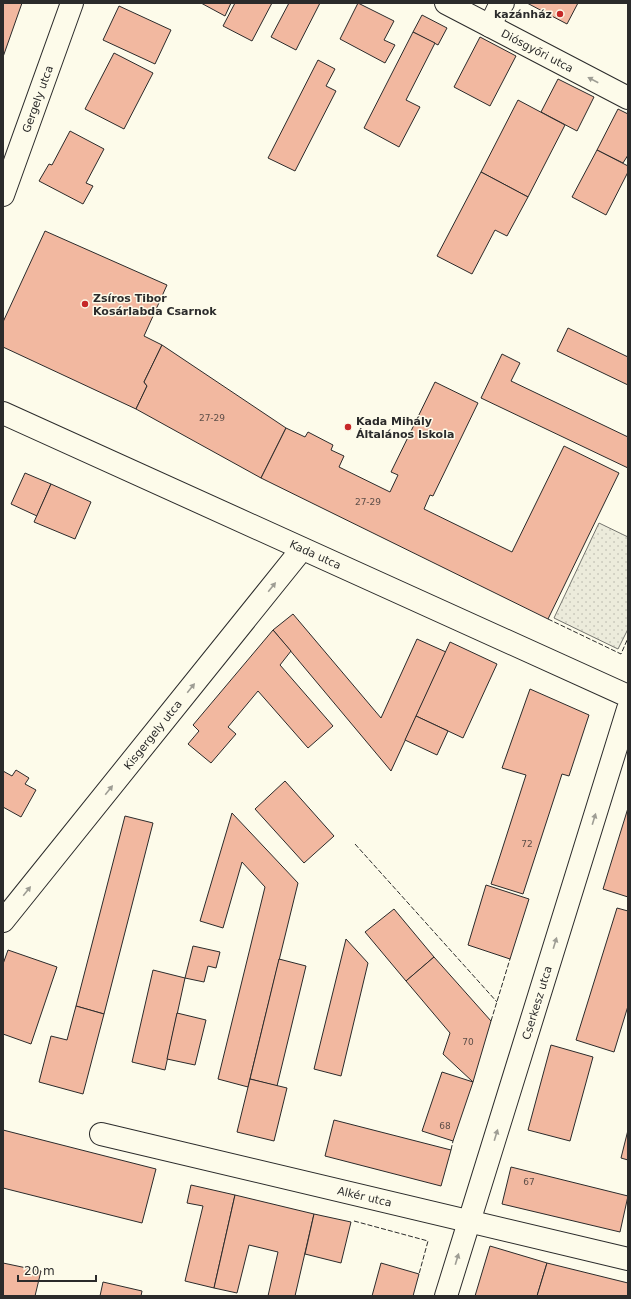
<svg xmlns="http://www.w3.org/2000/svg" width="631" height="1299" font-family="'DejaVu Sans',sans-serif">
<defs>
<pattern id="park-dots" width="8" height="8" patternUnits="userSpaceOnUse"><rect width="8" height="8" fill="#ecebdb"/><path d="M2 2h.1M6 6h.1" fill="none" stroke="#cbcabc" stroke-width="1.8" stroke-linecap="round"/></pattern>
</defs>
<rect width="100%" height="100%" fill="#fdfbea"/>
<polygon fill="url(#park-dots)" stroke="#74746e" points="599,523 628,537 628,629 618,649 554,618"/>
<g fill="#f2b8a0" stroke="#2b2b2b">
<polygon points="3,3 22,3 3,57"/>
<polygon points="201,3 231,3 225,16"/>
<polygon points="235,3 272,3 252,41 223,26"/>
<polygon points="289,3 320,3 296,50 271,37"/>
<polygon points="358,3 394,21 384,40 395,45 385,63 340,39"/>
<polygon points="527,3 578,3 567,24"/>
<polygon points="119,6 171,30 155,64 103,40"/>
<polygon points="422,15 447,28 438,45 413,32"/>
<polygon points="413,32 435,43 406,100 420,107 399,147 364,128"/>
<polygon points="480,37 516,56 490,106 454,87"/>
<polygon points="114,53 153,73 124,129 85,109"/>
<polygon points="318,60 335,69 326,86 336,91 295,171 268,158"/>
<polygon points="558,79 594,97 577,131 541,112"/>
<polygon points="518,100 565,125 528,197 481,172"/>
<polygon points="618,109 628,114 628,155 623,163 597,150"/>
<polygon points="70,131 104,149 86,183 93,186 83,204 39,181 49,164 52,165"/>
<polygon points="597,150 628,166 628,172 606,215 572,197"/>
<polygon points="481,172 528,197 507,236 495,230 472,274 437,256"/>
<polygon points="45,231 167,285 144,336 162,345 144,382 147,386 136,409 3,347 3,322"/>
<polygon points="568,328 628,357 628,385 557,351"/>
<polygon points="162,345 286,428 261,478 136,409 147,386 144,382"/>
<polygon points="502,354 520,363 511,381 628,437 628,468 481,398"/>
<polygon points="435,382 478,403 433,496 430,495 424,509 512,552 564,446 619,473 548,619 261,478 286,428 305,437 308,432 333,445 331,450 344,456 339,467 390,492 398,475 391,472"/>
<polygon points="25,473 51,484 37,516 11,504"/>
<polygon points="51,484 91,502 75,539 34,522"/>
<polygon points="293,614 381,718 417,639 446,652 391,771 273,630"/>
<polygon points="273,630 291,651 280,665 333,726 308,748 258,691 228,727 236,734 211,763 188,744 199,731 193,725"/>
<polygon points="450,642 497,664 463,738 416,716"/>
<polygon points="530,689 589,715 569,776 562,774 523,894 491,884 526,775 502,768"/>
<polygon points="416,716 448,731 437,755 405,740"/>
<polygon points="16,770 29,778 25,784 36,790 21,817 3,807 3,771 12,776"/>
<polygon points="285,781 334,836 304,863 255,809"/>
<polygon points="628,808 628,897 603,889"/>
<polygon points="232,813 298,883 248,1087 218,1079 265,887 242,862 223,928 200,921"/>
<polygon points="125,816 153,823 104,1014 76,1006"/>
<polygon points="486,885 529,899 510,959 468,945"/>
<polygon points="617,908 628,911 628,1006 614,1052 576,1040"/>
<polygon points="394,909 434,957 406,981 365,932"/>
<polygon points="346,939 368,963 341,1076 314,1069"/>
<polygon points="193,946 220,952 216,968 208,966 204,982 185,978"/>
<polygon points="8,950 57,967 31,1044 3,1034 3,964"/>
<polygon points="434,957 491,1021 473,1082 443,1054 450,1033 406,981"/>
<polygon points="279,959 306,966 277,1086 250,1079"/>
<polygon points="153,970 185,978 165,1070 132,1062"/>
<polygon points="76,1006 104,1014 83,1094 39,1082 51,1036 67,1040"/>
<polygon points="177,1013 206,1020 195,1065 167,1059"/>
<polygon points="551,1045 593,1057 570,1141 528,1130"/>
<polygon points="442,1072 473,1082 453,1141 422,1131"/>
<polygon points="250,1079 287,1088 274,1141 237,1132"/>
<polygon points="334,1120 451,1150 441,1186 325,1156"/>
<polygon points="3,1130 156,1169 142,1223 3,1188"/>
<polygon points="628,1130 628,1160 621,1158"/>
<polygon points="511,1167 628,1196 620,1232 502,1204"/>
<polygon points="191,1185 235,1195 214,1288 185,1281 203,1206 187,1203"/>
<polygon points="235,1195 314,1214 295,1296 268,1296 278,1252 249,1245 237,1293 214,1288"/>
<polygon points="314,1214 351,1222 341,1263 305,1254"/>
<polygon points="490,1246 547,1263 537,1296 475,1296"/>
<polygon points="3,1263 41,1271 35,1296 3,1296"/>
<polygon points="381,1263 419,1274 413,1296 372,1296"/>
<polygon points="547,1263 628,1283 628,1296 537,1296"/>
<polygon points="103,1282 142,1291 141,1296 100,1296"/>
</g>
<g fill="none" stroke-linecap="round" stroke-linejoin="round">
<defs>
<g id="minor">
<path id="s1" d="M 446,3 L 628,98"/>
<polyline points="490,26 498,9 503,3"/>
<path id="s2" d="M 3,195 L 72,3"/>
<path id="s3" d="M 3,413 L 628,696"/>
<path id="s4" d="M 3,921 L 302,549"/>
<path id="s5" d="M 101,1134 L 628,1259"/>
<path id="s6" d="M 446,1296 L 628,709"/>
</g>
</defs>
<use href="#minor" stroke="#2b2b2b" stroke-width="24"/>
<use href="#minor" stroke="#fdfbea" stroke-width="22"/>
<g stroke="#2b2b2b" stroke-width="1" stroke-dasharray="5 2" stroke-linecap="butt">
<polyline points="548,619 621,654 628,638"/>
<polyline points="355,844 497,1002"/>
<polyline points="491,1021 510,959"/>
<polyline points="451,1150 453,1141"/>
<polyline points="354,1221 428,1241 419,1274"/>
</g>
</g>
<defs><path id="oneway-solid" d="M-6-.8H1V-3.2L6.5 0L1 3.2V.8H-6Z"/></defs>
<g fill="#9e9d94">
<use href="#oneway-solid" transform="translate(593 80) rotate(-152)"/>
<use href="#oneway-solid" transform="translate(272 587) rotate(-51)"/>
<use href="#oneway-solid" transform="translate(191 688) rotate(-51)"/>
<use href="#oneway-solid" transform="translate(109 790) rotate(-51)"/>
<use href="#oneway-solid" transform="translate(594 819) rotate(-73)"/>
<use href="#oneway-solid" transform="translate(27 891) rotate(-51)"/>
<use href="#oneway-solid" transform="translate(555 943) rotate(-73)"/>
<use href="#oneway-solid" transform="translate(496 1135) rotate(-73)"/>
<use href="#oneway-solid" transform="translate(457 1259) rotate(-73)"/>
</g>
<g fill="#c62828" stroke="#fdfbea" stroke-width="1.5">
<circle cx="560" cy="14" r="4"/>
<circle cx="85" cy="304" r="4"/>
<circle cx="348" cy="427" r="4"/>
</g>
<g text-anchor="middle" stroke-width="3" stroke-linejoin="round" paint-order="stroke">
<g font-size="9" fill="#5d4e48">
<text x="212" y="421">27-29</text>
<text x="368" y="505">27-29</text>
<text x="527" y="847">72</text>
<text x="468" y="1045">70</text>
<text x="445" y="1129">68</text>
<text x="529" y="1185">67</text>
</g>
<g font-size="11" font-weight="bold" fill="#2b2b2b" stroke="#fdfbea" text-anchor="start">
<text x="552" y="18" text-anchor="end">kazánház</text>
<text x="93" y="302">Zsíros Tibor<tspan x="93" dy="13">Kosárlabda Csarnok</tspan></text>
<text x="356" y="425">Kada Mihály<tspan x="356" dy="13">Általános Iskola</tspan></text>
</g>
<g font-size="11" fill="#2b2b2b" stroke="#fdfbea">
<text dy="4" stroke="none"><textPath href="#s1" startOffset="103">Diósgyőri utca</textPath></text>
<text dy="4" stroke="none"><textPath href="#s2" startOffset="102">Gergely utca</textPath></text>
<text dy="4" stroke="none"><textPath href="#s3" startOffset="343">Kada utca</textPath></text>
<text dy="4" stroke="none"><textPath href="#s4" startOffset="239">Kisgergely utca</textPath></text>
<text dy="4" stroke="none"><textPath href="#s6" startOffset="307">Cserkesz utca</textPath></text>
<text dy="4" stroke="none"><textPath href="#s5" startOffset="271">Alkér utca</textPath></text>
</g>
</g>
<rect width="631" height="1299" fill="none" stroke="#2b2b2b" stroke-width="8"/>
<path d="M18 1275v6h78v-6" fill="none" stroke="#2b2b2b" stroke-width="2"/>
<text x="24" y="1275" font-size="12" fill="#2b2b2b" stroke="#fdfbea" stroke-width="3" paint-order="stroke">20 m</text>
</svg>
